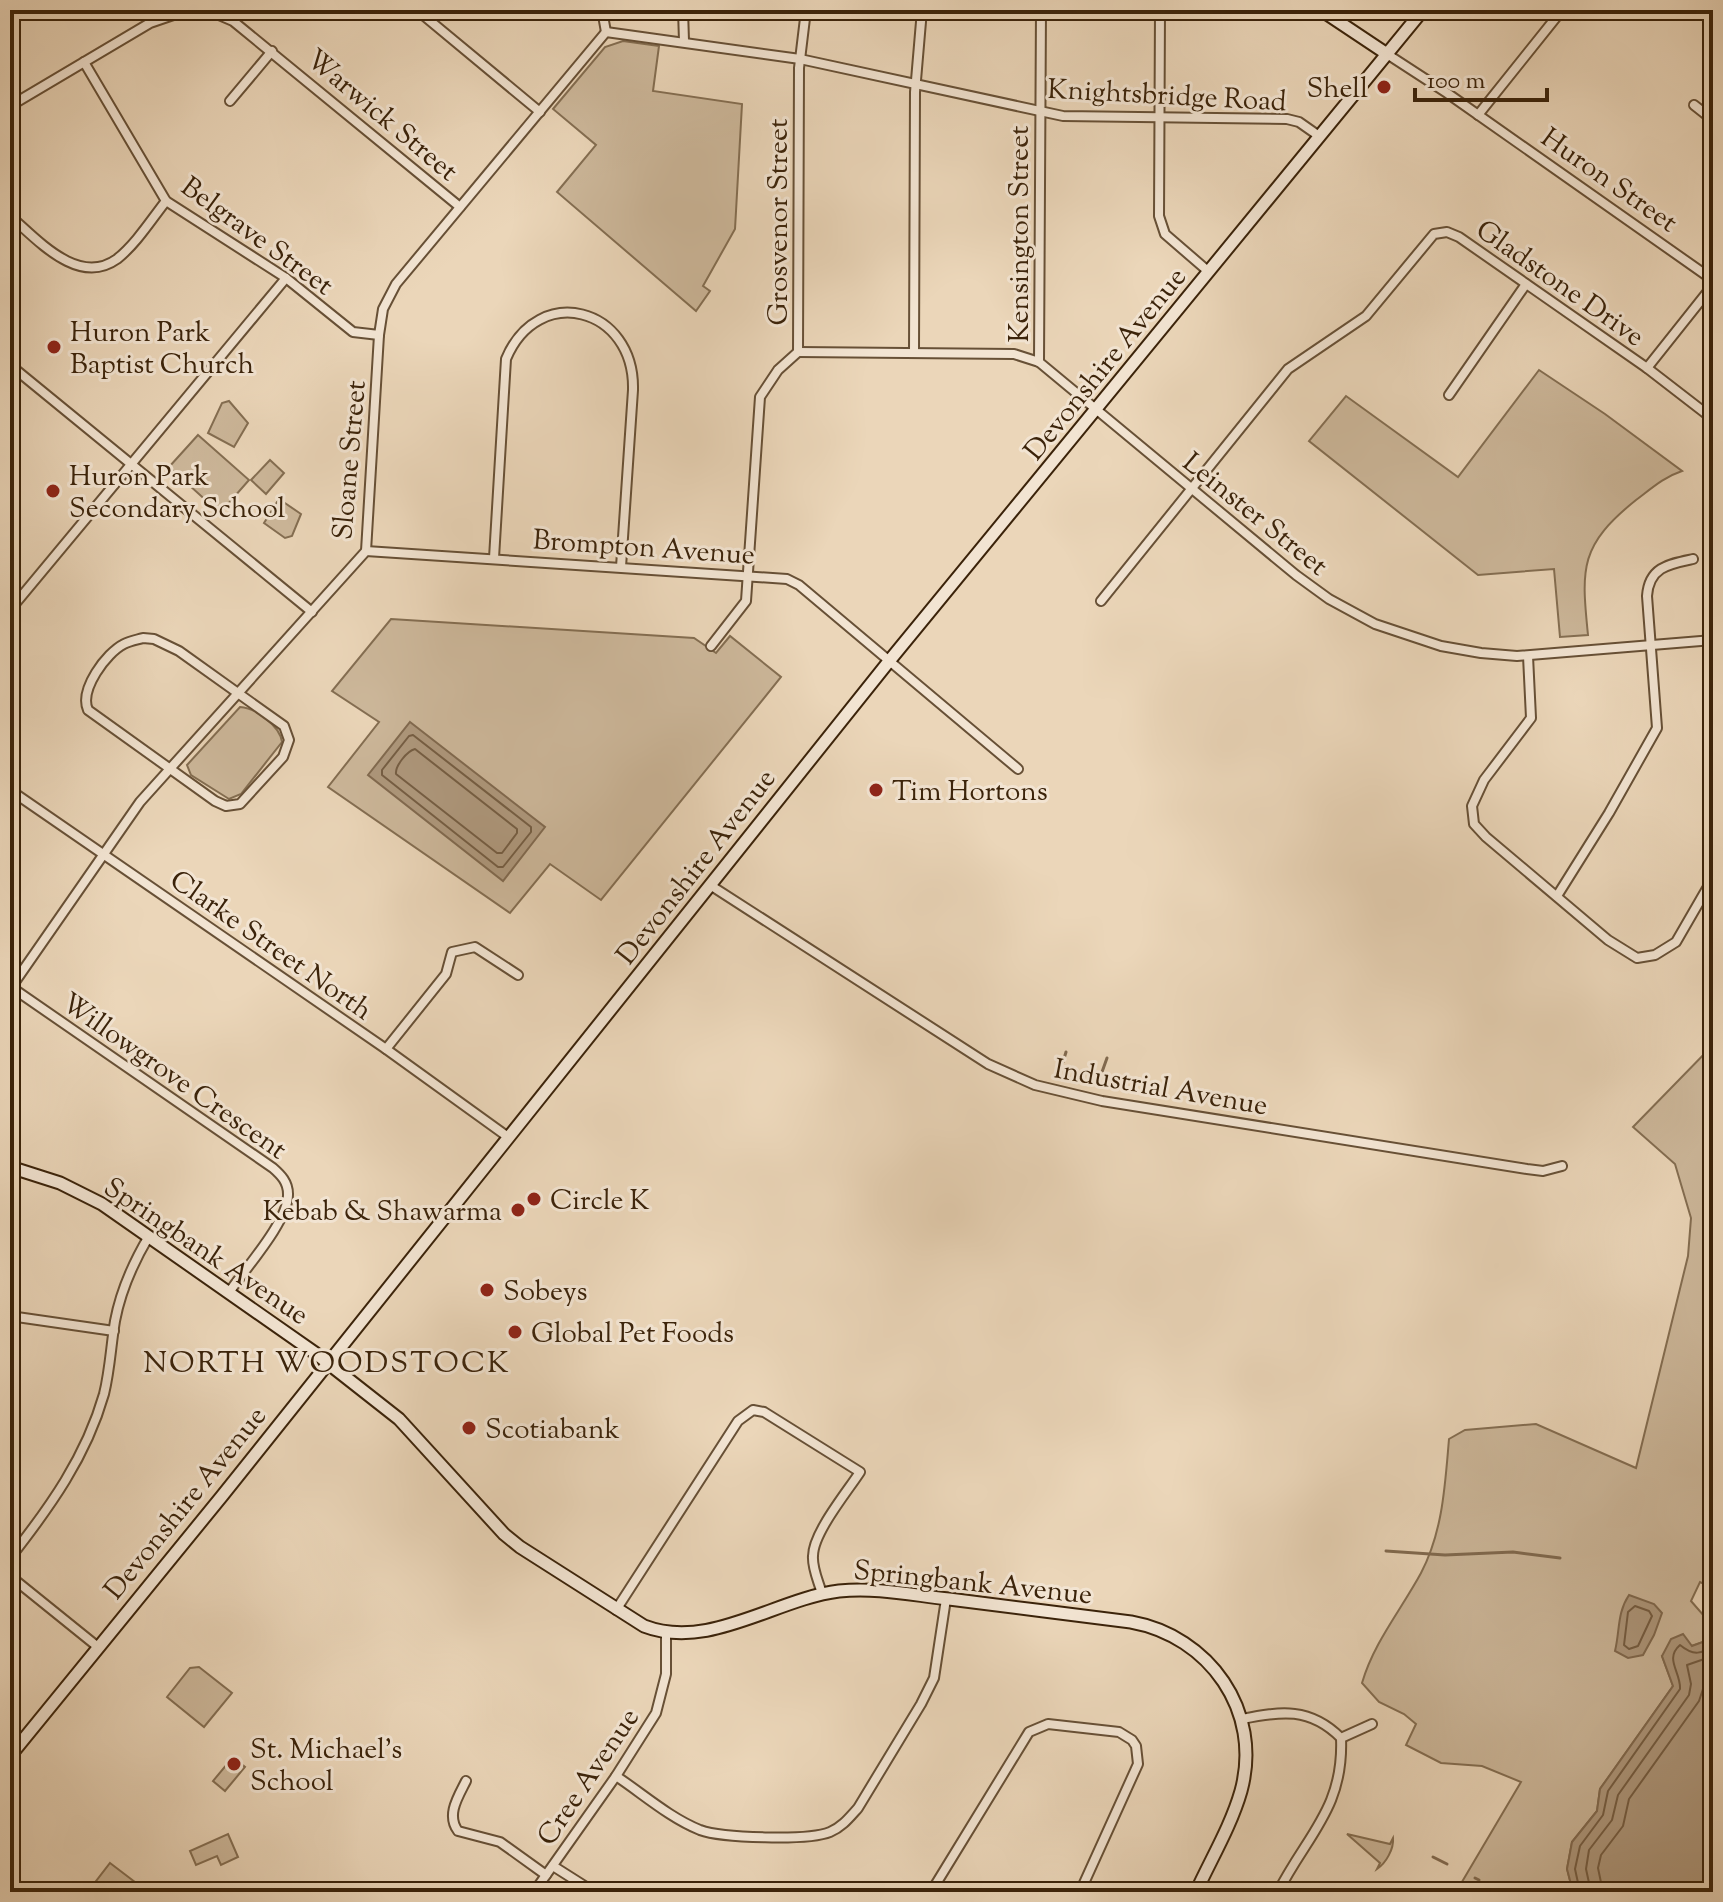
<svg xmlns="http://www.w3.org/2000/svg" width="1723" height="1902" font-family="'Sorts Mill Goudy',serif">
<rect width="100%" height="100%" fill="#ebd6b9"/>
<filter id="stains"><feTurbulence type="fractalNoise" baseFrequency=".0025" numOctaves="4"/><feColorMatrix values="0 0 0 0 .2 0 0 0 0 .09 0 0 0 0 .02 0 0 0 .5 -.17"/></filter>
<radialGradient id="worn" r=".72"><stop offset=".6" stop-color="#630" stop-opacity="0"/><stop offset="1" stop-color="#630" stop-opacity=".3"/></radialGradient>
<g fill="#cdb89b" stroke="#846e52" stroke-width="2">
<polygon points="623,41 659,46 653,91 742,104 735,229 703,286 710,291 696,311 557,192 596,145 553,109 605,47"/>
<path d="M 1539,370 L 1605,414 L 1682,471 C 1664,477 1652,488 1636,500 C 1580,545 1581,567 1588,635 L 1560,637 L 1554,569 L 1478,575 L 1309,441 L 1346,396 L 1458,477 Z"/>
<polygon points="229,401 248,423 234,447 208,433 222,403"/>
<polygon points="198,435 249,480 220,513 169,467"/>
<polygon points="270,460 284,473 266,494 251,480"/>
<polygon points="279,499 301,514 292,536 285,538 264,523"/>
<polygon points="391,619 694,638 716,653 730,636 781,677 601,900 550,864 510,913 328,787 379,722 332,691"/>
<path d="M 240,707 C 256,708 280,726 282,742 L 241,794 L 229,799 L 191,775 L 187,765 Z"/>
<path d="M 1713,1045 L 1713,1588 L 1700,1582 L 1691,1601 L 1705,1617 L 1710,1629 L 1703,1642 L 1662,1656 L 1673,1686 L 1600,1789 L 1597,1811 L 1572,1842 L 1567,1869 L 1573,1892 L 1456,1892 L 1521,1782 L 1482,1766 L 1441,1763 L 1406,1745 L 1416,1724 L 1404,1714 L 1379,1702 L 1362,1683 C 1374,1642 1401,1610 1421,1573 C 1443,1531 1445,1485 1449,1439 L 1465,1430 L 1536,1424 L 1636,1468 L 1688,1256 L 1691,1218 L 1675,1164 L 1633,1127 Z"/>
<polygon points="199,1667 232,1693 204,1727 167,1697 190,1668"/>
<polygon points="233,1757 245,1767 225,1791 213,1781"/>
<polygon points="228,1834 238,1857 221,1865 217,1856 196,1865 190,1851"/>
<path d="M 1347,1834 L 1390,1844 L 1393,1838 C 1394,1849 1386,1863 1377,1869 L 1380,1863 Z"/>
<polygon points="110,1863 148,1892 93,1892 90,1889"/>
</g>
<g fill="#af997e" stroke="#816a50" stroke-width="2">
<polygon points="410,722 545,827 503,881 368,775"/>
<path d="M 1629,1595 L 1654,1604 L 1662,1613 L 1654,1635 L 1643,1655 L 1628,1658 L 1615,1651 C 1620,1630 1617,1613 1629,1595 Z"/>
<polygon points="1713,1600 1713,1892 1573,1892 1567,1869 1572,1842 1597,1811 1600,1789 1673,1686 1662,1656 1671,1639 1683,1634 1692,1646 1703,1642 1710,1629 1703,1612 1706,1605"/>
</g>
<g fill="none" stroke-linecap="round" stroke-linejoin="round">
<g stroke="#755e44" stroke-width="2">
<polygon points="413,735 531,827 531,832 503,867 498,867 382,775 382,770 409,736"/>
<path d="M 415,749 L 517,829 L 517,833 L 502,853 L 497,853 L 396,774 C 395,766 407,751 415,749 Z"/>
<polygon points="1635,1606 1649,1611 1652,1616 1638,1646 1629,1649 1624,1645 1628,1612"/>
<path d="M 1580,1892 L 1575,1869 L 1580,1846 L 1603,1815 L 1608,1791 L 1680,1689 C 1681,1672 1664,1659 1680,1645 C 1692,1655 1704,1657 1713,1640"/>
<polyline points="1591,1892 1586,1869 1589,1850 1612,1820 1618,1795 1689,1695 1691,1684 1687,1665 1713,1656"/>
<polyline points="1603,1892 1598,1868 1601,1855 1623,1826 1629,1799 1699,1701 1703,1689 1703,1675 1713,1670"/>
</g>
<g stroke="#816a50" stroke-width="3">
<polyline points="1063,1062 1066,1052"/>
<polyline points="1102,1072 1107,1058"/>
<polyline points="1386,1551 1445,1555 1513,1552 1560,1558"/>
<polyline points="1433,1857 1447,1864"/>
<polyline points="1475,1878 1479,1880"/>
</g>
<defs>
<g id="minor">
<polyline points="195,10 212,12 233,21 460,207"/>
<polyline points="417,10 540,112"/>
<polyline points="602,10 606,32"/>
<polyline points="683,10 684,41"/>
<polyline points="1160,10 1159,216 1165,234 1209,272"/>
<polyline points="606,32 800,59 1063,116 1287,119 1299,122 1319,136"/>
<polyline points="1387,54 1447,93 1713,280"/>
<polyline points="84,62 166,201 286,278 353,332 379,335"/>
<polyline points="230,101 272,51"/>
<polyline points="1694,105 1713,120"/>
<polyline points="10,106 150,23 188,10"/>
<polyline points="1478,115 1562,10"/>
<path d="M 10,216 C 37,239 78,287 117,259 C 136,244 151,220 166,201"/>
<polyline points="798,352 1014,354 1039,362 1296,575 1329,599 1375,624 1441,646 1481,653 1517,656 1713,640"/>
<polyline points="798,352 799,68 806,10"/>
<polyline points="914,352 915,92 922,10"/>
<polyline points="1039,362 1041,10"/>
<polyline points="10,365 312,612"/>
<polyline points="1647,368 1713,285"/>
<polyline points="1449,395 1526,284"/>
<polyline points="366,551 787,579 799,585 1018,769"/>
<path d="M 494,558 L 506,359 C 538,282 635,307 633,390 L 621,567"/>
<polyline points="1101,601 1288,369 1366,316 1434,234 1447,232 1459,237 1647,368 1713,419"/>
<polyline points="10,610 286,278"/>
<path d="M 143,638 L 154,639 L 179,651 L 284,726 L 289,740 L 283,757 L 240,804 L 226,806 L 215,801 L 88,710 C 79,690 106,653 124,644 C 130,641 136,640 143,638 Z"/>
<polyline points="711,646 746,601 760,397 778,370 798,352"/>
<polyline points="1528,656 1531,718 1484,780 1472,806 1474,824 1486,837 1608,940 1637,958 1655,955 1676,942 1713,878"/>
<polyline points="10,790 386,1049 508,1137"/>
<polyline points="710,885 988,1064 1035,1085 1102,1101 1527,1169 1543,1171 1562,1166"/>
<path d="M 1557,896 L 1609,813 L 1657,728 L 1647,596 C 1649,567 1669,564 1693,559"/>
<path d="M 11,987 L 273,1168 C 281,1175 288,1182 288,1194 C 289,1220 245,1269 230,1291"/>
<polyline points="10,989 140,802 366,551 379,335 383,309 396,284 606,32"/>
<polyline points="386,1049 446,974 452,952 475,947 518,975"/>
<polyline points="10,1316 114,1331"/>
<path d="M 10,1558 C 50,1507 86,1457 104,1394 C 110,1370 111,1345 115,1321 C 121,1289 133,1263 149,1236"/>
<polyline points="10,1576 98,1647"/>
<path d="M 616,1610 L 738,1421 L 753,1410 L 764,1412 L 860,1472 C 847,1492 813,1533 813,1556 C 812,1569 819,1582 822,1594"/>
<path d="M 1242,1719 C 1281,1711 1310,1707 1341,1738 L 1372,1724"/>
<path d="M 616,1776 C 643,1794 670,1818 700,1830 C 722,1838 808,1841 830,1832 C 842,1827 849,1818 858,1808 L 921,1704 L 934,1678 L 946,1599"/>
<path d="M 466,1781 C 458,1797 446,1815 458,1831 L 500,1842 L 546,1875"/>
<polyline points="553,1866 594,1892"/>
<polyline points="534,1892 616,1776 656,1713 666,1674 666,1632"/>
<polyline points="931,1892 1029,1732 1048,1724 1119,1732 1132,1740 1136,1746 1138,1764 1080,1892"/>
<path d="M 1278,1892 C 1307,1835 1344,1808 1341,1738"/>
</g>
<g id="secondary">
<polyline points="1321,10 1387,54"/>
<path d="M 10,1167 L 60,1183 L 102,1204 L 315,1353 L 399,1419 L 504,1534 L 520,1547 L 644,1626 C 709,1651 775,1599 839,1591 C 876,1587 912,1595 949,1599 C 1010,1607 1070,1614 1131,1622 C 1209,1636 1263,1711 1241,1791 C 1231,1826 1211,1859 1196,1892"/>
<polyline points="10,1756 222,1496 890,660 1423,10"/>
</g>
</defs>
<use href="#minor" stroke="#675036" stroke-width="12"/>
<use href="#secondary" stroke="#3b230a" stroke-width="15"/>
<use href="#minor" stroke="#f2e4d2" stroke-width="8"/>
<use href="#secondary" stroke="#f2e4d2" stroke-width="11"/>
</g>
<g fill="#8f2418" stroke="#f2e4d2" stroke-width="3">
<circle cx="1384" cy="87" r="8"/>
<circle cx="54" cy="347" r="8"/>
<circle cx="53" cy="491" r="8"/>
<circle cx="876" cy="790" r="8"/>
<circle cx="534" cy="1199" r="8"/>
<circle cx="518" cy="1210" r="8"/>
<circle cx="487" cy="1290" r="8"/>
<circle cx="515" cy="1332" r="8"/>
<circle cx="469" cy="1428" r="8"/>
<circle cx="234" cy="1764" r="8"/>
</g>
<g text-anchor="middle" stroke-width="6" stroke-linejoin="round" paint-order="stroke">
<g font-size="28" fill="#3b230a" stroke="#f2e4d2" text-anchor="start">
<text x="1368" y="97" text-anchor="end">Shell</text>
<text x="70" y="341">Huron Park<tspan x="70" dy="32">Baptist Church</tspan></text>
<text x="69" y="485">Huron Park<tspan x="69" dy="32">Secondary School</tspan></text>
<text x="892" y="800">Tim Hortons</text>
<text x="550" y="1209">Circle K</text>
<text x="502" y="1220" text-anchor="end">Kebab &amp; Shawarma</text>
<text x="503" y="1300">Sobeys</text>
<text x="531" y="1342">Global Pet Foods</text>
<text x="485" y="1438">Scotiabank</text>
<text x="250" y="1758">St. Michael's<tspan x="250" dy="32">School</tspan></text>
</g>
<g font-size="28" fill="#3b230a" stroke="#f2e4d2">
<text transform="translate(1167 94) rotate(3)" y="10">Knightsbridge Road</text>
<text transform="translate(383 114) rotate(40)" y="10">Warwick Street</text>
<text transform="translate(1610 179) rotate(35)" y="10">Huron Street</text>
<text transform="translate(777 222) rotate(-90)" y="10">Grosvenor Street</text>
<text transform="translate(1018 234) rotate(-90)" y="10">Kensington Street</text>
<text transform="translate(258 235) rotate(36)" y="10">Belgrave Street</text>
<text transform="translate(1561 282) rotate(35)" y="10">Gladstone Drive</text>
<text transform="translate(1104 363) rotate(-51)" y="10">Devonshire Avenue</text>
<text transform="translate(348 460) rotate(-85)" y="10">Sloane Street</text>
<text transform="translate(1256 513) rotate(39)" y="10">Leinster Street</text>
<text transform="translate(644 546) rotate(4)" y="10">Brompton Avenue</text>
<text transform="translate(695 866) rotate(-52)" y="10">Devonshire Avenue</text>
<text transform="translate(272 944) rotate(35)" y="10">Clarke Street North</text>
<text transform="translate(175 1075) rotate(35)" y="10">Willowgrove Crescent</text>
<text transform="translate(1161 1086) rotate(10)" y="10">Industrial Avenue</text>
<text transform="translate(207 1250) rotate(34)" y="10">Springbank Avenue</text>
<text transform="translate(184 1502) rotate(-51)" y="10">Devonshire Avenue</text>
<text transform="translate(973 1581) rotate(6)" y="10">Springbank Avenue</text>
<text transform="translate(587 1776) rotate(-56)" y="10">Cree Avenue</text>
</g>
<g font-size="30" letter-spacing="2" fill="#3b230a" stroke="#f2e4d2">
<text x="327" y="1372">NORTH WOODSTOCK</text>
</g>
</g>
<rect width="1723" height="1902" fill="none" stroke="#ebd6b9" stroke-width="40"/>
<rect x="12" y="12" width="1699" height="1878" fill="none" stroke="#3b230a" stroke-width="4"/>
<rect x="20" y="20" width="1683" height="1862" fill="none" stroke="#3b230a" stroke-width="2"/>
<path d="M1415 88v12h132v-12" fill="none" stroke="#3b230a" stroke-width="4"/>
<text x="1427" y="88" font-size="24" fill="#3b230a" stroke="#f2e4d2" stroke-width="6" paint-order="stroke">100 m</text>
<rect width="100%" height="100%" filter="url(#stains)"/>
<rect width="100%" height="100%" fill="url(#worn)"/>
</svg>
